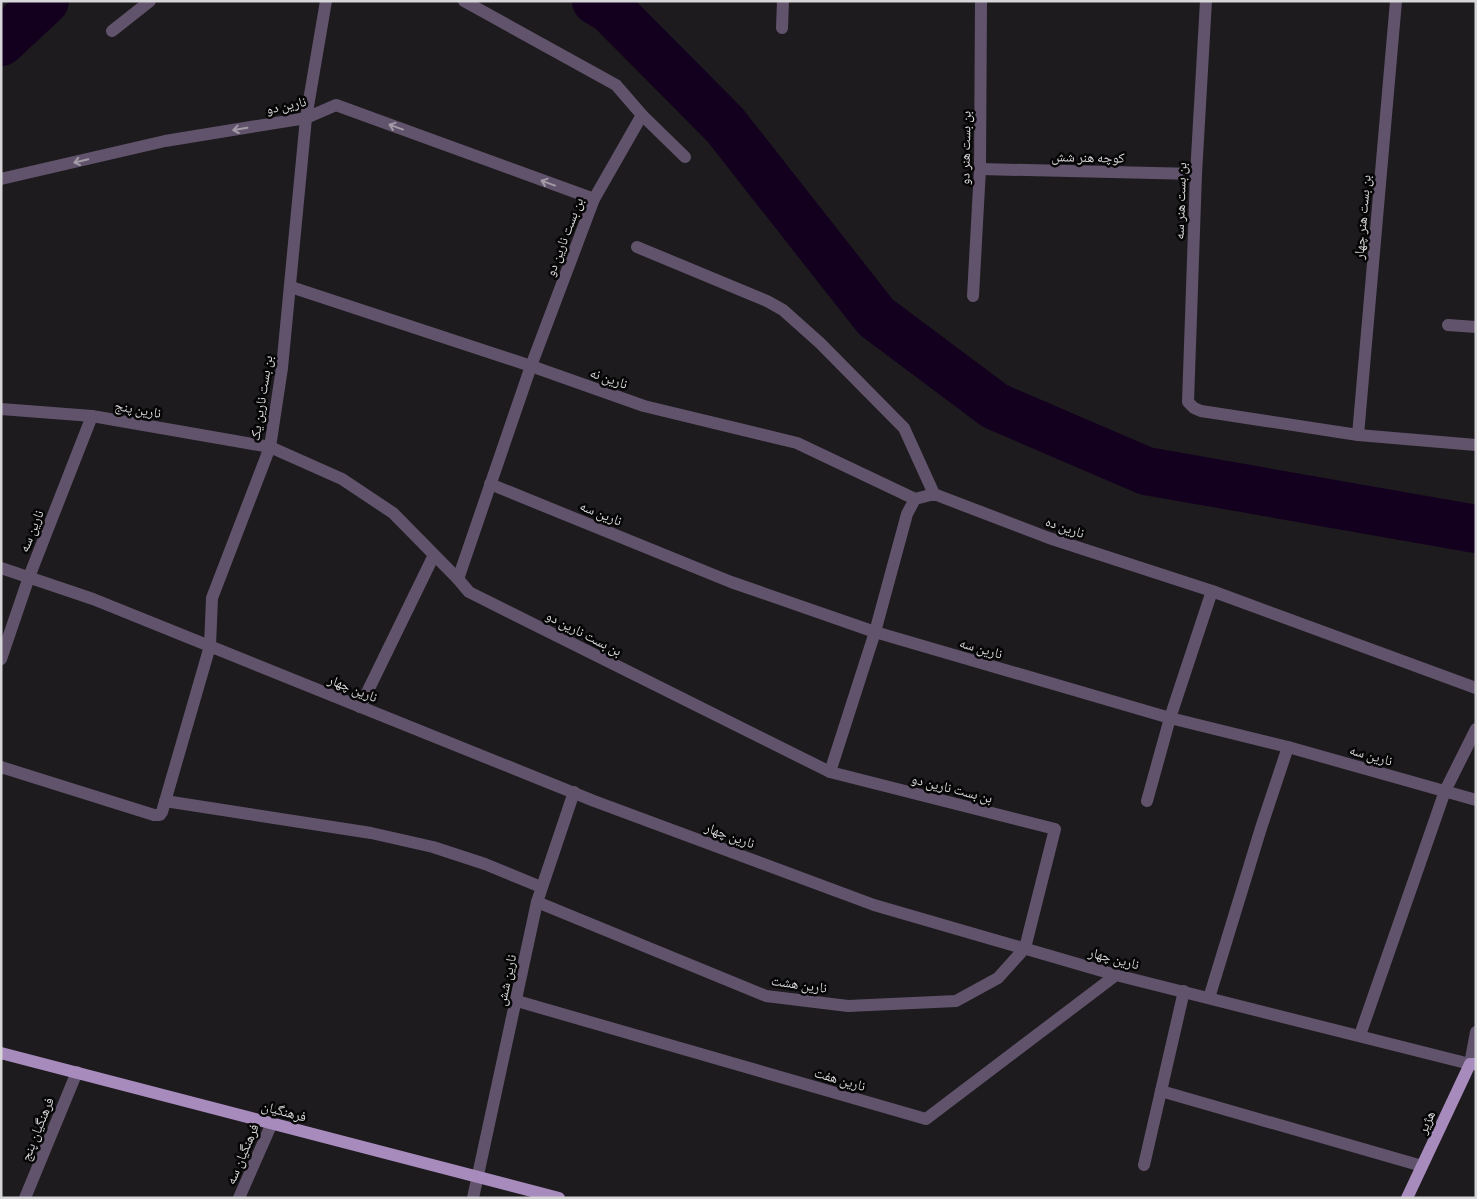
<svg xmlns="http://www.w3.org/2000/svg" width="1477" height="1199" font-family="Bitter,'Noto Naskh Arabic',serif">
<rect width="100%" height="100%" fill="#1d1b1e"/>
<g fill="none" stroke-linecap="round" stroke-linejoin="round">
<g stroke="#13001f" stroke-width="48">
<polyline points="596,1 611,10 725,125 876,317 995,406 1146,471 1476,529"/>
<polyline points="1,42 45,1"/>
</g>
<g stroke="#61536b" stroke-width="12">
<polyline points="464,1 616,85 642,115 685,157"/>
<polyline points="1206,1 1196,174 1188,402 1194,408 1201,411 1358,435 1476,445"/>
<polyline points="782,28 783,1"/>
<polyline points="112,31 150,1"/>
<polyline points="980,169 1196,174"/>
<polyline points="1,179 165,141 306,118 336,105 594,199"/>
<polyline points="637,247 767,301 783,310 820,343 904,428 934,494"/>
<polyline points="291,287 531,366 644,406 797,443 915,499"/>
<polyline points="973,296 980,169 981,1"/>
<polyline points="1448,325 1476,327"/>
<polyline points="1,409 92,416 270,447 342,479 393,513 458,579"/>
<polyline points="1358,435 1396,1"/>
<polyline points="490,484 731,582 875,632 1170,718 1288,747 1476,800"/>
<polyline points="1,568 93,599 594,801 874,905 1116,975 1470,1064 1476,1032"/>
<polyline points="1,659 29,577 92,416"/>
<polyline points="360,707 434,555"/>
<polyline points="1,767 154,815 160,815 162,812 210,646 212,598 270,447 282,368 306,118 326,1"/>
<polyline points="830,772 875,632 907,514 915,499 934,494 1049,538 1212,591 1476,688"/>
<polyline points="165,801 371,833 433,847 485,864 541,887"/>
<polyline points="1147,801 1170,718 1212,591"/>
<polyline points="537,902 766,996 848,1006 956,1001 998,978 1025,948 1055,829 830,772 469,592 458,579 531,366 594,199 642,115"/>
<polyline points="1209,998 1261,828 1288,747"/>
<polyline points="517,1001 926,1119 1116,975"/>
<polyline points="1360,1035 1445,791 1476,729"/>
<polyline points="1161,1091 1422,1166"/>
<polyline points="1144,1165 1184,991"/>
<polyline points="25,1198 77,1072"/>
<polyline points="239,1198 272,1123"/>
<polyline points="473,1198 537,902 574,792"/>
</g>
<g stroke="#a88bbd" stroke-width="12">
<polyline points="1,1053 559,1198"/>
<polyline points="1407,1198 1470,1064 1476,1064"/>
</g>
</g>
<defs><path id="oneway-shaft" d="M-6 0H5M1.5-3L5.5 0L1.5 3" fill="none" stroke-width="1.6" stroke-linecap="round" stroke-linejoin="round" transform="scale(1.25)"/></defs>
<g stroke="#a29ba7">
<use href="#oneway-shaft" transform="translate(396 127) rotate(-160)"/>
<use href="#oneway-shaft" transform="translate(240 129) rotate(171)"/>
<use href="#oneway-shaft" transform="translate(81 161) rotate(167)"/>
<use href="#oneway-shaft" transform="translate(548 183) rotate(-160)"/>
</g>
<g text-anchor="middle" stroke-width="5" stroke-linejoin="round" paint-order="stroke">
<g font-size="14" fill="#d7d6d8" stroke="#070607">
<text transform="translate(286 105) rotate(-12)" y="5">نارین دو</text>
<text transform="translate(965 148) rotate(-89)" y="5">بن بست هنر دو</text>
<text transform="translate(1088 157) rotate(1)" y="5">کوچه هنر شش</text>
<text transform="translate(1180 201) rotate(-88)" y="5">بن بست هنر سه</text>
<text transform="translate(1362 217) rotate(-85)" y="5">بن بست هنر چهار</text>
<text transform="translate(564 237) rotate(-69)" y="5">بن بست نارین دو</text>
<text transform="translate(609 378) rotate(19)" y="5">نارین نه</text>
<text transform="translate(261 398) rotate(-81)" y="5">بن بست نارین یک</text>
<text transform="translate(138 409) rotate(10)" y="5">نارین پنج</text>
<text transform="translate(601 513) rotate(22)" y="5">نارین سه</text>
<text transform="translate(1065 527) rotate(19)" y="5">نارین ده</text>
<text transform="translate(31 531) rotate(-68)" y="5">نارین سه</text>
<text transform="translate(584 633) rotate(27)" y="5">بن بست نارین دو</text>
<text transform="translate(981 648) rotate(16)" y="5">نارین سه</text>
<text transform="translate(353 688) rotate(22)" y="5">نارین چهار</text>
<text transform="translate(1371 755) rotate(16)" y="5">نارین سه</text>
<text transform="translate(952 788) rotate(14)" y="5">بن بست نارین دو</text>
<text transform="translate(730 835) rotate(20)" y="5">نارین چهار</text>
<text transform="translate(1114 958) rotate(15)" y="5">نارین چهار</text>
<text transform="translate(506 980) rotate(-78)" y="5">نارین شش</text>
<text transform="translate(799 984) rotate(8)" y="5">نارین هشت</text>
<text transform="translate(840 1079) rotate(16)" y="5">نارین هفت</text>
<text transform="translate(284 1111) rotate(15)" y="5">فرهنگیان</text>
<text transform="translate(1426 1122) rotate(-65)" y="5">هژیر</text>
<text transform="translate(37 1129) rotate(-68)" y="5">فرهنگیان پنج</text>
<text transform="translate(242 1154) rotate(-67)" y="5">فرهنگیان سه</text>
</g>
</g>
<rect width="1477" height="1199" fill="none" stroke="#d7d6d8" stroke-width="5"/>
</svg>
